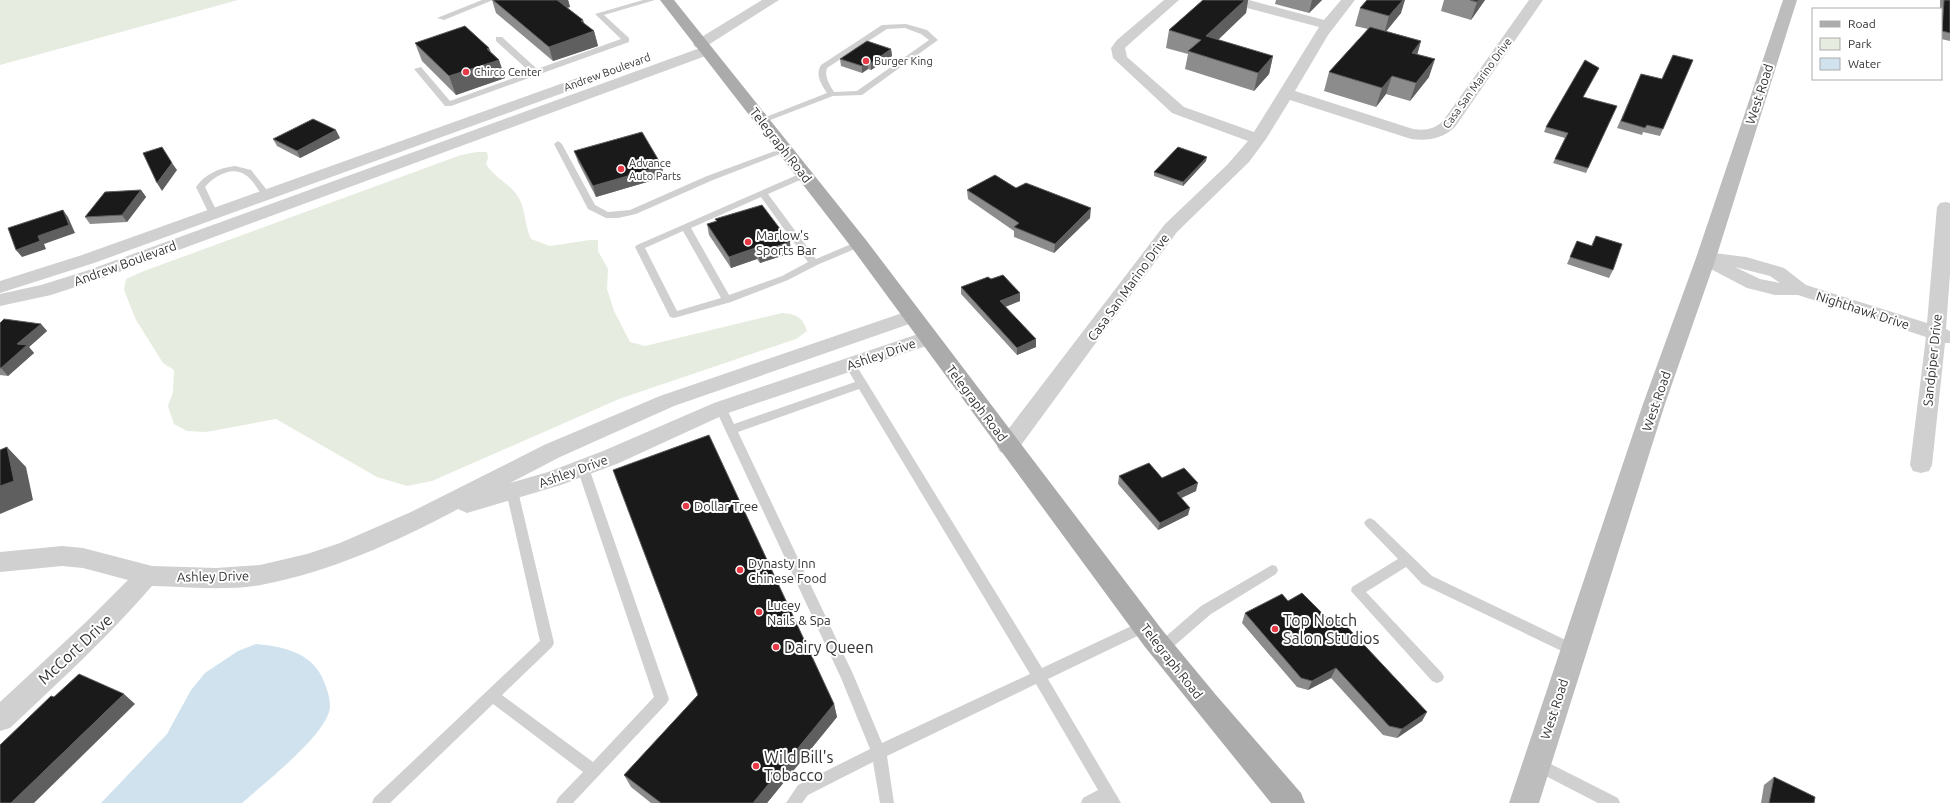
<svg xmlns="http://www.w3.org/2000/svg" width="1950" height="803" font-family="Ubuntu,sans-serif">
<rect width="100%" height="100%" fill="#fff"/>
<g fill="#e6ecdf">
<polygon points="0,0 238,0 0,65"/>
<path d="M 477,152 L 487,152 L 488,158 L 486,164 C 494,177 508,183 517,195 C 526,208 524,224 531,239 L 550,246 L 590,240 L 598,240 L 598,251 L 608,269 L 607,289 L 614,311 L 630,342 L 645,346 L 782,313 C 796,314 803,317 807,331 L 796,339 L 619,399 L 432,481 L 407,486 L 377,477 L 276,419 L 206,432 L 187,431 L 174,424 L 168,406 L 173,392 L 174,370 L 163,363 L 136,320 L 124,290 L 126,279 L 144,271 L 461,155 Z"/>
</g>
<path fill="#cfe2ee" d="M 256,644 C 281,646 310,652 322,677 C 326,686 330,696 330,707 C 328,734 263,784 242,803 L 101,803 L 167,734 L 191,690 L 205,673 L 238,651 Z"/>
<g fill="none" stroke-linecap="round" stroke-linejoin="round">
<g fill="#d0d0d0" fill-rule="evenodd">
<polygon points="482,0 493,0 444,20 437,18"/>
<polygon points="643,0 655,0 604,15 629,38 629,42 451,106 445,106 414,69 421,67 450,101 530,72 496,41 496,37 502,37 537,69 621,39 595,14"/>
<path d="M 906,24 L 927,30 L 938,40 L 862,95 L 833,96 L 765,122 L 759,122 L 758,120 L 827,93 C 821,84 815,75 821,65 L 882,25 ZM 905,28 L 921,34 L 929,40 L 857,91 L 834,92 C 830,85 824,77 827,68 L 887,29 Z"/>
<polygon points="558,141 562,144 595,205 608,212 630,210 707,176 783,148 786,147 790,150 713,180 636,214 618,218 606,218 588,209 554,144"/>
<path d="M 235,166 L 251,170 L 270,194 L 266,197 L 263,196 C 257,189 252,178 244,174 C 231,166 213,177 205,187 L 218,214 L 216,216 L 210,216 L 196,187 C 205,174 219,168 235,166 Z"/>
<path d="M 804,172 L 807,173 L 807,177 L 768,194 L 816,259 L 856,242 L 862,242 L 864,244 L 862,246 L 817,265 L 788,280 L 731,302 L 674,318 L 670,317 L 635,247 L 637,245 ZM 761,197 L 808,262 L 782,276 L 729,295 L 691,228 ZM 683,231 L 721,298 L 677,311 L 645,248 Z"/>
<path d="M 850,361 L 854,362 L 866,381 L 1042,668 L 1140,622 L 1145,620 L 1150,622 L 1152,626 L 1150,630 L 1048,679 L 1121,803 L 1081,803 L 1083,798 L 1098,790 L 1036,684 L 887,756 L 894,803 L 880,803 L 873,762 L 808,795 L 802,803 L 786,803 L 798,785 L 870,749 L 841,678 L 715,408 L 721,404 L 725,405 L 734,424 L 855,382 L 845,365 ZM 859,389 L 1030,674 L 882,743 L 853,674 L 738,432 Z"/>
<polygon points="583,464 587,465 589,468 669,699 667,703 573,803 556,803 558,798 583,772 493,704 390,803 372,803 374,798 540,641 506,491 508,488 516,488 518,491 554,643 552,647 502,695 593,762 654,697 577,468 579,465"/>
<polygon points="1370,518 1374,520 1432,576 1578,646 1580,650 1578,654 1573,656 1568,654 1422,584 1406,567 1366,592 1442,673 1444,677 1442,681 1437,683 1432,681 1351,591 1352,587 1398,559 1366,526 1364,523 1366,520"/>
<polygon points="1272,565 1276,566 1278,570 1276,574 1211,614 1167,652 1162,654 1157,652 1155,648 1157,644 1201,606"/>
<polygon points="1537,757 1618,798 1620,803 1598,803 1532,769 1530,764 1532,759"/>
</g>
<g fill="#d0d0d0" fill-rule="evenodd">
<polygon points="762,0 779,0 705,47 711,48 713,51 711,54 100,279 51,295 0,306 0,294 41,285 86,271 700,48 695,47 693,44 695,41"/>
<path d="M 1164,0 L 1179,0 L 1127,46 L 1125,48 L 1127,57 L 1184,107 L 1254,132 L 1319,27 L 1228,3 L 1226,0 L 1249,0 L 1324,20 L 1341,0 L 1355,0 L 1328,35 L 1295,91 L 1413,129 C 1426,131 1434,129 1443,121 L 1529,0 L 1543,0 L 1455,127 C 1442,139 1428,141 1411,139 L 1290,100 L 1266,139 L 1249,162 L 1177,232 L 1016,452 L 1008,454 L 1000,452 L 997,446 L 1000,440 L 1165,224 L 1227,165 L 1248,141 L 1172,113 L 1113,58 L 1111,48 L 1117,40 Z"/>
<polygon points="580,77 585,79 588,82 585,85 94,263 0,293 0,281 82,255"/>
<path d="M 1946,202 L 1950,203 L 1950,274 L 1946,329 L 1950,331 L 1950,343 L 1945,343 L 1932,465 L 1929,471 L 1921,473 L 1913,471 L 1910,465 L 1926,337 L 1798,295 L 1775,295 L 1747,288 L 1705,266 L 1697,258 L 1700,254 L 1706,252 L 1746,257 L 1784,268 L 1806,285 L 1927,323 L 1937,207 L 1940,203 ZM 1735,267 L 1770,276 L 1780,283 L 1760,279 Z"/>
<path d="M 911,310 L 918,311 L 921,316 L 918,321 L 674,406 L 560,457 L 510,483 L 548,472 L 603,451 L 714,403 L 921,333 L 928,331 L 935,333 L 938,338 L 935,343 L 728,413 L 619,463 L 561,485 L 467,513 L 458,509 C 396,542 330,572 261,585 C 226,591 188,587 152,586 C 108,637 59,682 10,728 L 0,731 L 0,702 L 85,623 L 128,580 L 83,568 L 62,566 L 0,572 L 0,552 L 62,546 L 83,548 L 152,566 L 216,568 L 260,565 L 307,554 L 340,543 L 411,512 L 544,445 L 660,396 Z"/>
</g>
<polygon fill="#bdbdbd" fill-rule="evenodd" points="1783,0 1797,0 1716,258 1665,404 1539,803 1509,803 1643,404 1696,258"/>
<polygon fill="#ababab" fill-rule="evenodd" points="660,0 674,0 866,240 1163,631 1216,695 1301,793 1305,803 1271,803 1145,647 852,248"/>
</g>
<g fill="#8c8c8c">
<polygon points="492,0 568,0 570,7 567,8 583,20 584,24 594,31 598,46 553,61 496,13"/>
<polygon points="1203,0 1248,0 1246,13 1218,40 1273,56 1269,74 1254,91 1185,69 1188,54 1166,48 1169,30"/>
<polygon points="1276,0 1322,0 1309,13 1275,4"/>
<polygon points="1444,0 1485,0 1471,20 1441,11"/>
<polygon points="1940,0 1950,0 1950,41 1941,39 1941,9 1940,9"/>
<polygon points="1360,8 1401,13 1386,31 1421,41 1417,54 1429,77 1410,101 1386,94 1376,107 1324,91 1329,72 1368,29 1355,26"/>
<polygon points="415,43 489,48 491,52 499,60 505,78 456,95 422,61"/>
<polygon points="891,49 892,56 871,70 868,69 862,73 841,66 840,59"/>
<polygon points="1599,68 1583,97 1617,106 1586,173 1553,163 1565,138 1544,132 1546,127"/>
<polygon points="1641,74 1663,129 1660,136 1643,132 1642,135 1617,128"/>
<polygon points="340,138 300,158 277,146 273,139"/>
<polygon points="574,151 664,177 596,197 578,162"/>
<polygon points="1206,161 1183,186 1154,176 1154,172"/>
<polygon points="1016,188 1090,218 1054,253 1014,237 1014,231 968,199 967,190"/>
<polygon points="141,190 146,197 127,222 90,224 85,217"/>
<polygon points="715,219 791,253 760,263 757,259 731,268 709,235 707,224 716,221"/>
<polygon points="1596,236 1613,270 1609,278 1567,264 1577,241 1591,246"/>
<polygon points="991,279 1020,301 1005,307 1036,347 1017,355 961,294 961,287"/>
<polygon points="0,323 41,324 47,331 29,347 34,353 8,376 0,375"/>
<polygon points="1119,476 1162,478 1196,491 1181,498 1188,515 1158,530 1118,484"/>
<polygon points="1288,601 1329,620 1427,712 1422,721 1397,738 1383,735 1331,678 1308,690 1297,687 1242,623 1245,613"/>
<polygon points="698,695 834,704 837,717 767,803 651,803 631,787 624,775"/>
<polygon points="1774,777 1814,803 1761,803 1764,785"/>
</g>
<g fill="#5f5f5f">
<polygon points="553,0 568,0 570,7 556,10"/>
<polygon points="1245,0 1248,0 1246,13 1203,54 1206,36"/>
<polygon points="1312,0 1322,0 1309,13"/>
<polygon points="1403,0 1405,0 1401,13 1384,34 1389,16"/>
<polygon points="1479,0 1485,0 1471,20 1477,2"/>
<polygon points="583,20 587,34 594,31 598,46 553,61 549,47 581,21"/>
<polygon points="1421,41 1416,59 1412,53"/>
<polygon points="489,48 494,61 499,60 505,78 456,95 449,76 487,49"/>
<polygon points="891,49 892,56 871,70 871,63"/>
<polygon points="1273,56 1269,74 1254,91 1258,73"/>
<polygon points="1435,59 1429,77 1410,101 1416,83"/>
<polygon points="868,62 868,69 862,73 862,66"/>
<polygon points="1392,76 1386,94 1376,107 1382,88"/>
<polygon points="336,130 340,138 300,158 297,151"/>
<polygon points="1207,157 1206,161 1183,186 1183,182"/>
<polygon points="172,163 177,170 162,191 157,183"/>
<polygon points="662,166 664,177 596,197 593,186"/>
<polygon points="141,190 146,197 127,222 122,215"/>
<polygon points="1091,208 1090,218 1054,253 1055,244"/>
<polygon points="63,210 68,217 75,233 44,244 46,249 22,257 16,250"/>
<polygon points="790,242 791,253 760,263 758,252"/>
<polygon points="755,248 757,259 731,268 729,257"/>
<polygon points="1020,293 1020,301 1000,309 1000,301"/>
<polygon points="41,324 47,331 29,347 34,353 8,376 1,368 17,344"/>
<polygon points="1036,339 1036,347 1017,355 1017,348"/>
<polygon points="7,447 26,467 33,500 0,514 0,486"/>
<polygon points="1198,483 1196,491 1175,501 1177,493"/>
<polygon points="1190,508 1188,515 1158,530 1160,523"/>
<polygon points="1336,668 1331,678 1308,690 1312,681"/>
<polygon points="124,694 135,704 34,803 11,803"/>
<polygon points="834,704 837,717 767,803 753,803"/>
<polygon points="1427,712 1422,721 1397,738 1402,729"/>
</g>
<g fill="#1a1a1a" stroke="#5f5f5f">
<polygon points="493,0 557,0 583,20 581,21 594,31 549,47"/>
<polygon points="1203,0 1245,0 1206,36 1273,56 1258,73 1188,51 1201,40 1169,30"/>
<polygon points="1367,0 1403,0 1389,16 1360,8"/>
<polygon points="1470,0 1479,0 1477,2"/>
<polygon points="1944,0 1950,0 1950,33 1942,31"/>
<polygon points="465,26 489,48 487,49 499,60 449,76 415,43"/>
<polygon points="1370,27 1421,41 1412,53 1435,59 1416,83 1392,76 1382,88 1329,72"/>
<polygon points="867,41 891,49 871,63 868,62 862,66 840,59"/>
<polygon points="1673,55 1693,60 1663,129 1647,125 1645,128 1621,121 1641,74 1662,79"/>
<polygon points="1585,60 1599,68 1583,97 1617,106 1588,168 1555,159 1568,133 1546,127"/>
<polygon points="313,119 336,130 297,151 273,139"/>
<polygon points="642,132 662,166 593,186 574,151"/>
<polygon points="162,147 172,163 157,183 143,153"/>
<polygon points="1178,147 1207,157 1183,182 1154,172"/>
<polygon points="995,175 1016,188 1026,183 1091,208 1055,244 1014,227 1019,223 967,190"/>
<polygon points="141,190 122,215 85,217 105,192"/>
<polygon points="762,205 790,242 758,252 755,248 729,257 707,224 717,221 715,219"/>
<polygon points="63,210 69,225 38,236 40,241 16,250 8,228"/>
<polygon points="1596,236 1622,244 1613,270 1570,257 1577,241 1592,246"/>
<polygon points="1003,275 1020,293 1000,301 1036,339 1017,348 961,287 988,277 991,279"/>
<polygon points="4,319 41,324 17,344 27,345 1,368 0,368 0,323"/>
<polygon points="709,435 834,704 753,803 661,803 624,775 698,695 613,470"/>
<polygon points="7,447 14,481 0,486 0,450"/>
<polygon points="1149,463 1162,478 1184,468 1198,483 1177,493 1190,508 1160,523 1119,476"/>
<polygon points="1302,593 1329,620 1337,616 1427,712 1402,729 1389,726 1336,668 1312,681 1301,678 1245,613 1282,594 1288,601"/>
<polygon points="79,674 124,694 11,803 0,803 0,745 51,696 54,697"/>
<polygon points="1774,777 1815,797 1814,803 1769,803"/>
</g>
<g fill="#e63946" stroke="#fff" stroke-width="1.5">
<circle cx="866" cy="61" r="4"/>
<circle cx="466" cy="72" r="4"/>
<circle cx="621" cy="169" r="4"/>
<circle cx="748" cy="242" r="4"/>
<circle cx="686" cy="506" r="4"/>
<circle cx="740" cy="570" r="4"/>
<circle cx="759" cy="612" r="4"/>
<circle cx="1275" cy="629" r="4"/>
<circle cx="776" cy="647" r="4"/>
<circle cx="756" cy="766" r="4"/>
</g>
<g text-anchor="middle" stroke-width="4" stroke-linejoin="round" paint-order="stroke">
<g font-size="11" fill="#333" stroke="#fff" text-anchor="start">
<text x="874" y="65">Burger King</text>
<text x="474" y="76">Chirco Center</text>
<text x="629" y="167">Advance<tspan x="629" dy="13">Auto Parts</tspan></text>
</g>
<g font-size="11" fill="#333" stroke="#fff">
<text transform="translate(607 72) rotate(-20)" y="4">Andrew Boulevard</text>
<text transform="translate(1477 83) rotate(-54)" y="4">Casa San Marino Drive</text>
</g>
<g font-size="13" fill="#333" stroke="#fff">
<text transform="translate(1759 94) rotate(-72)" y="5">West Road</text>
<text transform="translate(781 145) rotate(52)" y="5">Telegraph Road</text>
<text transform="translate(125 263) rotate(-20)" y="5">Andrew Boulevard</text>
<text transform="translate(1128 287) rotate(-54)" y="5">Casa San Marino Drive</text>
<text transform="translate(1863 310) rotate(18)" y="5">Nighthawk Drive</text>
<text transform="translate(881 354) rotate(-19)" y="5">Ashley Drive</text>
<text transform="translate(1932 360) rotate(-84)" y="5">Sandpiper Drive</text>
<text transform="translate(1656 401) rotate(-71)" y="5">West Road</text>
<text transform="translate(977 403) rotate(53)" y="5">Telegraph Road</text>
<text transform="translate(573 471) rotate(-20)" y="5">Ashley Drive</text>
<text transform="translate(213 576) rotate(-1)" y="5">Ashley Drive</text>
<text transform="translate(1172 661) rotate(52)" y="5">Telegraph Road</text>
<text transform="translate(1554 709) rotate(-72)" y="5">West Road</text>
</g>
<g font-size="13" fill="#333" stroke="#fff" text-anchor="start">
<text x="756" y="240">Marlow's<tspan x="756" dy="15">Sports Bar</tspan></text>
<text x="694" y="511">Dollar Tree</text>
<text x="748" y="568">Dynasty Inn<tspan x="748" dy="15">Chinese Food</tspan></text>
<text x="767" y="610">Lucey<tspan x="767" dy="15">Nails &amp; Spa</tspan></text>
</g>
<g font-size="16" fill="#333" stroke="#fff" text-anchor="start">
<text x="1283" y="626">Top Notch<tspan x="1283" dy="18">Salon Studios</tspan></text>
<text x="784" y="653">Dairy Queen</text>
<text x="764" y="763">Wild Bill's<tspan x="764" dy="18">Tobacco</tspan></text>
</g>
<g font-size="16" fill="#333" stroke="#fff">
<text transform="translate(75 649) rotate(-43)" y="6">McCort Drive</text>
</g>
</g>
<rect x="1812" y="8" width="130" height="72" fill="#ffffff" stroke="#adadad"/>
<rect x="1820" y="21" width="20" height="6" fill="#ababab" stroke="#adadad"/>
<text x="1848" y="28" font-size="12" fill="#333333">Road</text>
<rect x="1820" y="38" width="20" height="12" fill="#e6ecdf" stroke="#adadad"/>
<text x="1848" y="48" font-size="12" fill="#333333">Park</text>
<rect x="1820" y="58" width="20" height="12" fill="#cfe2ee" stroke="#adadad"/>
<text x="1848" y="68" font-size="12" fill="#333333">Water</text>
</svg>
